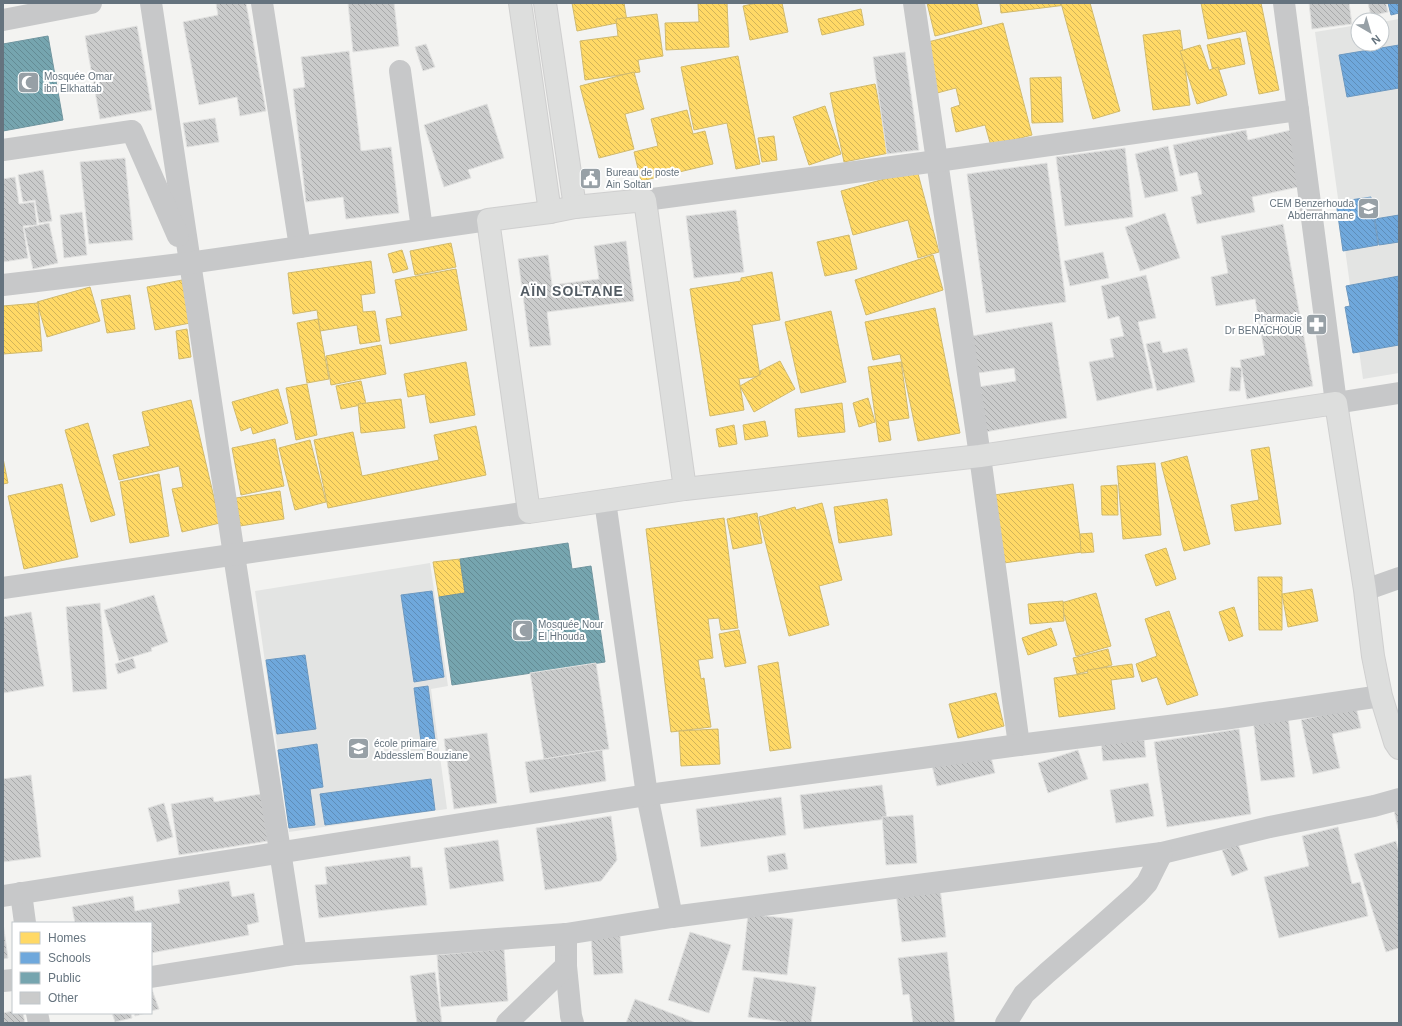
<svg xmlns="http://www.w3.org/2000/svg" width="1402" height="1026" font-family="Helvetica,sans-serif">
<defs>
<pattern id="homes-back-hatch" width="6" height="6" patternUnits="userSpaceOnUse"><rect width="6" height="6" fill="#ffd966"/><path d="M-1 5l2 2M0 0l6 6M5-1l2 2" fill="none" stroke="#d2b459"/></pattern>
<pattern id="schools-back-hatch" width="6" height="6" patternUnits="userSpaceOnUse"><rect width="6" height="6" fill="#6fa8dc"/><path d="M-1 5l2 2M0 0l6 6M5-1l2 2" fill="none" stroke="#5f8db8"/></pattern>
<pattern id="public-back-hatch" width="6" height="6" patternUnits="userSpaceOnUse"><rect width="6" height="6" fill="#76a5af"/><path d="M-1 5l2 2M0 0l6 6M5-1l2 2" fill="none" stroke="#648b94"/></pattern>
<pattern id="building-back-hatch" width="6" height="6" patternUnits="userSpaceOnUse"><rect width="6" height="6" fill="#cacbcb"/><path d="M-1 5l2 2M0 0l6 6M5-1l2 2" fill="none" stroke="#a8a9aa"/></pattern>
</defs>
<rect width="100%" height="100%" fill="#f3f3f1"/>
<g fill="#e3e4e3">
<polygon points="1399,19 1399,373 1363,379 1315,32 1358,25 1358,44 1382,44 1382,22"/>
<polygon points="430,563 448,686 431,689 447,809 289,832 255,591"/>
</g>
<g fill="url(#homes-back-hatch)" stroke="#d1ba6d">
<polygon points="572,3 624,3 627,21 577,31"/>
<polygon points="698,3 727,3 729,47 666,50 665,23 699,22"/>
<polygon points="757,3 782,3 788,32 750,40 743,6"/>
<polygon points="927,3 977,3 982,24 935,36"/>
<polygon points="1000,3 1066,3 1066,5 1001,13"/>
<polygon points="1061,3 1090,3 1120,111 1093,119"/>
<polygon points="1201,3 1261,3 1279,90 1259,94 1246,31 1208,39"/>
<polygon points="861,9 864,25 822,35 818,19"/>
<polygon points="657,14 663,56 638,60 640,72 585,80 580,41 618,36 616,19"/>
<polygon points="1003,23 1032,135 991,146 985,125 956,132 951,108 960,105 956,88 937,93 924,43"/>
<polygon points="1180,30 1190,105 1153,110 1143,35"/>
<polygon points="1240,38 1245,64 1213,71 1207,45"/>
<polygon points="1200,45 1209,70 1218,67 1227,95 1197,104 1180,51"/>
<polygon points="738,56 760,164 736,169 727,123 694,130 681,67"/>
<polygon points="634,72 644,109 625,114 634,149 599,158 580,86"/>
<polygon points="1061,77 1063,122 1032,123 1030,78"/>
<polygon points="875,84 889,153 844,162 830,93"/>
<polygon points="825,106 841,154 809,165 793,117"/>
<polygon points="687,110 693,134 705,131 713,164 641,181 634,152 658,146 651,119"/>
<polygon points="774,136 777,160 762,162 758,138"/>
<polygon points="917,170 939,252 918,258 908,220 853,235 841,191"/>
<polygon points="849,235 857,269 825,276 817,242"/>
<polygon points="451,243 456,267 415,275 410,251"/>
<polygon points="402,250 408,269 393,273 388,254"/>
<polygon points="933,255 943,290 866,315 855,280"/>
<polygon points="371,261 375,293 361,295 363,312 375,311 380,341 360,344 357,325 320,331 317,310 293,314 288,273"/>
<polygon points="456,269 467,330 390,344 386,319 402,316 395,280"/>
<polygon points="772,272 780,320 752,325 760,376 739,379 744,410 710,416 690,289 741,281 741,278"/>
<polygon points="182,280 190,323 155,330 147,287"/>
<polygon points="90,287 100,321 47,337 37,302"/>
<polygon points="130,295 135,329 107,333 101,300"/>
<polygon points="38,303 42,351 3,354 3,306"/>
<polygon points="935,308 960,433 918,441 900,354 873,360 865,322"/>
<polygon points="831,311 846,382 801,393 785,322"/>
<polygon points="318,319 329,379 307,383 297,323"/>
<polygon points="187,329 191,357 179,359 176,331"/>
<polygon points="381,345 386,374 331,385 326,356"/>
<polygon points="780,361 795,389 754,412 740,386 761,374 760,371"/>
<polygon points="466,362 475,415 430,423 425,394 408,397 404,374"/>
<polygon points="901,362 909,418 888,421 891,440 879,442 868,367"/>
<polygon points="361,381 366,404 341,409 336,386"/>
<polygon points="307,384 317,435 296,440 286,388"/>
<polygon points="278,389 288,423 253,434 251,427 241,431 232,402"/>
<polygon points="868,398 875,422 859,427 853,403"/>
<polygon points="401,399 405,428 361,433 358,404"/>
<polygon points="191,400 220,523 182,532 172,489 183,487 179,466 119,480 113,455 150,446 142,412"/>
<polygon points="842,403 845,432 798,437 795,409"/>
<polygon points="765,421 768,436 745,440 743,425"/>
<polygon points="88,423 115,515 91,522 65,430"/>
<polygon points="734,425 737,444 719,447 716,429"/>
<polygon points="476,426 486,475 328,508 314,440 353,432 362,476 439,460 434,435"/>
<polygon points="275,439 284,486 241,495 232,448"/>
<polygon points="310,440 326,502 295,510 279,448"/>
<polygon points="1269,447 1281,524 1235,531 1231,505 1259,500 1251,450"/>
<polygon points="1187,456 1210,544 1184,551 1161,463"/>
<polygon points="3,458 8,483 3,484"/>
<polygon points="1155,463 1161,535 1123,539 1117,466"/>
<polygon points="159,474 169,536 130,543 120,482"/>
<polygon points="62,484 78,557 24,569 8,496"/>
<polygon points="1073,484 1082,552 1004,563 994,495"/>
<polygon points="1117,485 1118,515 1102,515 1101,486"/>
<polygon points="280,491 284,519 240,526 236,498"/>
<polygon points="887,499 892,535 839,543 834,507"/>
<polygon points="822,503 842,580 819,586 829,625 789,636 759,517 795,507 796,510"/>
<polygon points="757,513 762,543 733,549 727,519"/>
<polygon points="724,518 738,628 721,630 719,618 708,619 713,658 698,660 701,679 704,678 711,727 671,732 646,529"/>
<polygon points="1092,533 1094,552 1081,553 1080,534"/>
<polygon points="1166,548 1176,579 1156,586 1145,555"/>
<polygon points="460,559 465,593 439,597 433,562"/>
<polygon points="1258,577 1282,577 1282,630 1259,630"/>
<polygon points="1312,589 1318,621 1288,627 1282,594"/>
<polygon points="1096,593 1111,646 1076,656 1061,603"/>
<polygon points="1063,601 1064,621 1030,624 1028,604"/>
<polygon points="1234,607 1243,636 1229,641 1219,612"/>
<polygon points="1169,611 1198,695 1167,705 1157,677 1142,682 1136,664 1157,656 1145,619"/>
<polygon points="1051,628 1057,645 1028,655 1022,638"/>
<polygon points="739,630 746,663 725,667 719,634"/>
<polygon points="1108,649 1112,665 1077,674 1073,658"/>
<polygon points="778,662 791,748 770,751 758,666"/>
<polygon points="1132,664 1134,677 1111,680 1115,709 1059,717 1054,678 1088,673 1087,670"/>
<polygon points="996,693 1004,726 958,738 949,704"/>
<polygon points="718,729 720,764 681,766 679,731"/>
</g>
<g fill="url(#schools-back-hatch)" stroke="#6c98c0">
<polygon points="1388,3 1399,3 1399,13 1391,15"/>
<polygon points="1399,45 1399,88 1347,97 1339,55"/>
<polygon points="1371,197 1378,245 1343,251 1336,202"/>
<polygon points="1399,215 1399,242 1379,245 1375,219"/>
<polygon points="1399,276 1399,345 1353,353 1345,307 1350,306 1346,286"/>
<polygon points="432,591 444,677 414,682 401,595"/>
<polygon points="305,655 316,729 277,734 266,660"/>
<polygon points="428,686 436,748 422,749 414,688"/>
<polygon points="317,744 323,787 310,789 315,825 289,828 278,750"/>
<polygon points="431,779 435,810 325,825 320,794"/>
</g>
<g fill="url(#public-back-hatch)" stroke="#7196a0">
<polygon points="48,36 63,120 3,131 3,44"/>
<polygon points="568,543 572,569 591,566 605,662 452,685 439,597 465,593 460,559"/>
</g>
<g fill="url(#building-back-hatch)" stroke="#e2e2e1">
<polygon points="216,3 246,3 266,111 240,116 237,97 199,105 183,22 218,15"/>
<polygon points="348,3 394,3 399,46 353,52"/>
<polygon points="1309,3 1349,3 1352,24 1312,29"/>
<polygon points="1368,3 1386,3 1388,12 1371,16"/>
<polygon points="137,26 152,110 100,119 85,36"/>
<polygon points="426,44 435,67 423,71 415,47"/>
<polygon points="349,51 361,151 391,147 399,213 346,219 343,197 306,202 293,89 305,87 301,57"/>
<polygon points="905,52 919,150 887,154 873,57"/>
<polygon points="487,104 504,158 468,170 471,178 444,187 424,125"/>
<polygon points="215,118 219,142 187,147 183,123"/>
<polygon points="1246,130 1248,140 1291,130 1303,186 1252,197 1255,212 1197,224 1191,197 1202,194 1197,172 1180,176 1173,145"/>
<polygon points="1168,146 1178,191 1145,198 1135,154"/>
<polygon points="1125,148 1133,217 1065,226 1056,157"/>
<polygon points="125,158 133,240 89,244 80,162"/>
<polygon points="1047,163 1066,302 986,313 967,174"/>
<polygon points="43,170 52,221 39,223 35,200 23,202 18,175"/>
<polygon points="15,177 19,204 34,202 37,225 23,226 28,258 3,262 3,179"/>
<polygon points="736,210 744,272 694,278 686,216"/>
<polygon points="82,212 87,255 64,258 60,215"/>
<polygon points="1165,213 1180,258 1140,271 1125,227"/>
<polygon points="49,223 58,263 33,269 24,228"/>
<polygon points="1283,224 1313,386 1247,399 1240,360 1265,355 1255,299 1216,306 1211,277 1228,273 1221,236"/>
<polygon points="626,241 634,301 547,312 551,345 530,347 518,259 548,255 552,285 599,279 594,246"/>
<polygon points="1103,252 1109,278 1070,286 1064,261"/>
<polygon points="1146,275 1156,318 1138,322 1153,388 1097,401 1089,362 1114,357 1110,339 1124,336 1119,316 1108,319 1101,286"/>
<polygon points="1052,322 1067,418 985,432 978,387 1016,381 1014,368 978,373 972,336"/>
<polygon points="1160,341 1163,353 1187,348 1195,382 1157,391 1146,344"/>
<polygon points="1231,367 1242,368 1240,391 1229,391"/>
<polygon points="154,595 168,642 151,648 152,651 119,661 104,610"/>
<polygon points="100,603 107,689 73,692 66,607"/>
<polygon points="31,612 44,686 3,693 3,617"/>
<polygon points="133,658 136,668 118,674 115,664"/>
<polygon points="596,663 609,749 544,759 530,673"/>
<polygon points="1356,707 1361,728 1332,734 1340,768 1313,774 1301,720"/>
<polygon points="1288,716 1295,777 1261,781 1253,720"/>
<polygon points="1239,729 1251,814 1167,827 1154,742"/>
<polygon points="487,733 497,803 454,809 444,739"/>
<polygon points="1144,740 1146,757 1103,761 1101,743"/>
<polygon points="602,750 606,781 530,793 525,762"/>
<polygon points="1078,750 1088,779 1048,793 1038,763"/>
<polygon points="990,753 995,773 937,786 932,766"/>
<polygon points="31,775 41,857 3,862 3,779"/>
<polygon points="1148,783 1154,816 1116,823 1110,790"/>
<polygon points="882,785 887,819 804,829 800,795"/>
<polygon points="261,794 268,841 179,855 171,804 213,797 214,802"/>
<polygon points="781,797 786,835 701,847 696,809"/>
<polygon points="164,803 173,837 157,842 148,808"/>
<polygon points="1399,805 1399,833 1393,806"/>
<polygon points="913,815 917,863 886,865 882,817"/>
<polygon points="611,816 617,860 601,881 545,890 536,828"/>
<polygon points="1338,827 1352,884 1360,882 1368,916 1279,938 1264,877 1309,866 1302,836"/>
<polygon points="498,840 504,881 450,889 444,848"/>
<polygon points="1396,841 1399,852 1399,908 1398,909 1399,913 1399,948 1386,952 1354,854"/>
<polygon points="1238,844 1248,870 1232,876 1222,850"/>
<polygon points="785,853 788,869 769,872 767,856"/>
<polygon points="410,856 411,868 422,867 427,905 319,918 315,885 327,884 325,867"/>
<polygon points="229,881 232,897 254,893 259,922 247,925 249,935 151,953 151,923 75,923 72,907 133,896 135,911 180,903 178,890"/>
<polygon points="940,888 946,937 902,942 896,893"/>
<polygon points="748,914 793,919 787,975 742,970"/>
<polygon points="3,923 8,958 3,959"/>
<polygon points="619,924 623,973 594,975 590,927"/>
<polygon points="690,932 731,945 709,1013 668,1000"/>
<polygon points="504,949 508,1001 441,1007 437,955"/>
<polygon points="947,952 955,1023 913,1023 909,994 903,995 898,958"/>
<polygon points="435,972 442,1023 417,1023 410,976"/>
<polygon points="754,977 816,987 811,1023 792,1023 748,1017"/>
<polygon points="151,987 159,1009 151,1011"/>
<polygon points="635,999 696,1023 626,1023"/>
<polygon points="13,1011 13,1013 23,1013 25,1023 3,1023 3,1013"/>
<polygon points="112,1013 131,1013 132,1018 115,1022"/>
<polygon points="134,1013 146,1013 135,1016"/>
</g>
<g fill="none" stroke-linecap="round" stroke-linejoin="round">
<defs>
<g id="secondary">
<polyline points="520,3 550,212"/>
<polyline points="545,3 575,207"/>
<polyline points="685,489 645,200 575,207 550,212 488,220 529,512 685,489 980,456 1336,403 1365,590 1373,656 1381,696 1395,742 1399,748"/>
</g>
</defs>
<use href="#secondary" stroke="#cfcfcf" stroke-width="24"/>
<g stroke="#c7c8c9" stroke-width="22">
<polyline points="151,3 234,555 296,954"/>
<polyline points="262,3 300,247"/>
<polyline points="914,3 980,456 1019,745"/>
<polyline points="1284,3 1336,403 1399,393"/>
<polyline points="3,20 91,3"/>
<polyline points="400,71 422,229"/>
<polyline points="3,150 132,131 178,236"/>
<polyline points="645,200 937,161 1298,110"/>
<polyline points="3,285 189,263 488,220"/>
<polyline points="605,501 647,795 672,917"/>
<polyline points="3,588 529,512"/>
<polyline points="1365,590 1399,578"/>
<polyline points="21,893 25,923"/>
<polyline points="3,896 647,795 1019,745 1224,719 1381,696"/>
<polyline points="566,934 566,966 571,1016 573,1023"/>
<polyline points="151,977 296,954 566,934 672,917 1162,853 1270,827 1374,806 1399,799"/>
<polyline points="3,981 13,980"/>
<polyline points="37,1013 39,1023"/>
<polyline points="507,1023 566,966"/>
<polyline points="1006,1023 1024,994 1047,973 1100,927 1137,894 1147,883 1162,853"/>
</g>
<use href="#secondary" stroke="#dddedd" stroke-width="22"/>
</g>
<defs>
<symbol id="mosque-square" viewBox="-11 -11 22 22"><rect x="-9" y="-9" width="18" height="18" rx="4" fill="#97a0a6" stroke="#fff"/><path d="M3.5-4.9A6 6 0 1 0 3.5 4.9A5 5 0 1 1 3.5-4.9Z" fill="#fff"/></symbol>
<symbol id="civic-square" viewBox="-11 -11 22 22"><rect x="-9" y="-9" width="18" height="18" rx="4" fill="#97a0a6" stroke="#fff"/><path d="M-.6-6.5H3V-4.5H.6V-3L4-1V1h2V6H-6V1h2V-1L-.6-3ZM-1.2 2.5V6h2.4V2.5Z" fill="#fff"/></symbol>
<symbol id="school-square" viewBox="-11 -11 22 22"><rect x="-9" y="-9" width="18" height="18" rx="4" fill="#97a0a6" stroke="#fff"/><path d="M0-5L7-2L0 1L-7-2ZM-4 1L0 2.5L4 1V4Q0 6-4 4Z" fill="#fff"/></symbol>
<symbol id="pharmacy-square" viewBox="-11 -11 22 22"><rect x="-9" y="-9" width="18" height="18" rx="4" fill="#97a0a6" stroke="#fff"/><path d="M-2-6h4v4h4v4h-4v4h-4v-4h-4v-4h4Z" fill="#fff"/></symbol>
</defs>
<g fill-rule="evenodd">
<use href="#mosque-square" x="16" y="70" width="25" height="25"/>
<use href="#civic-square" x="578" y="166" width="25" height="25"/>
<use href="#school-square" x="1356" y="196" width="25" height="25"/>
<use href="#pharmacy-square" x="1304" y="312" width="25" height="25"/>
<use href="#mosque-square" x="510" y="618" width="25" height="25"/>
<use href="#school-square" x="346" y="736" width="25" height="25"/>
</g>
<g text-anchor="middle" stroke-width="4" stroke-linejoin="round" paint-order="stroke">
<g font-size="10" fill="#65737e" stroke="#fff" text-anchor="start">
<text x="44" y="80">Mosquée Omar<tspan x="44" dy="12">ibn Elkhattab</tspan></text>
<text x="606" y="176">Bureau de poste<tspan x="606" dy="12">Ain Soltan</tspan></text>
<text x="1354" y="207" text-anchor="end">CEM Benzerhouda<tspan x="1354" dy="12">Abderrahmane</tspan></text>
<text x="1302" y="322" text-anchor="end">Pharmacie<tspan x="1302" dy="12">Dr BENACHOUR</tspan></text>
<text x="538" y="628">Mosquée Nour<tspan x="538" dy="12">El Hhouda</tspan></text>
<text x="374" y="747">école primaire<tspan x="374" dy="12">Abdesslem Bouziane</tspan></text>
</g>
<g font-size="14" font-weight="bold" letter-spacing="1" fill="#535c64" stroke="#fff">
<text x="572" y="296">AÏN SOLTANE</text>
</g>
</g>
<rect width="1402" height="1026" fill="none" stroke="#65737e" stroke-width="8"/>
<rect x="12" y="922" width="140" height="92" fill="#ffffff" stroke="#c1c7cb"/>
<rect x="20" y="932" width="20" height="12" fill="#ffd966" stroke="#c1c7cb"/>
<text x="48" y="942" font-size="12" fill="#65737e">Homes</text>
<rect x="20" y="952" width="20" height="12" fill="#6fa8dc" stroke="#c1c7cb"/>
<text x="48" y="962" font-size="12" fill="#65737e">Schools</text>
<rect x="20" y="972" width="20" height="12" fill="#76a5af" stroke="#c1c7cb"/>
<text x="48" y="982" font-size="12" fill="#65737e">Public</text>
<rect x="20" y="992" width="20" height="12" fill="#cacbcb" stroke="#c1c7cb"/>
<text x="48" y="1002" font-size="12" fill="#65737e">Other</text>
<g transform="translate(1370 32) rotate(142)"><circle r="19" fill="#ffffff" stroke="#c1c7cb"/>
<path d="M0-3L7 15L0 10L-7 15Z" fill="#97a0a6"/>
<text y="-6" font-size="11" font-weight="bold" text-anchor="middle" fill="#65737e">N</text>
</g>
</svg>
